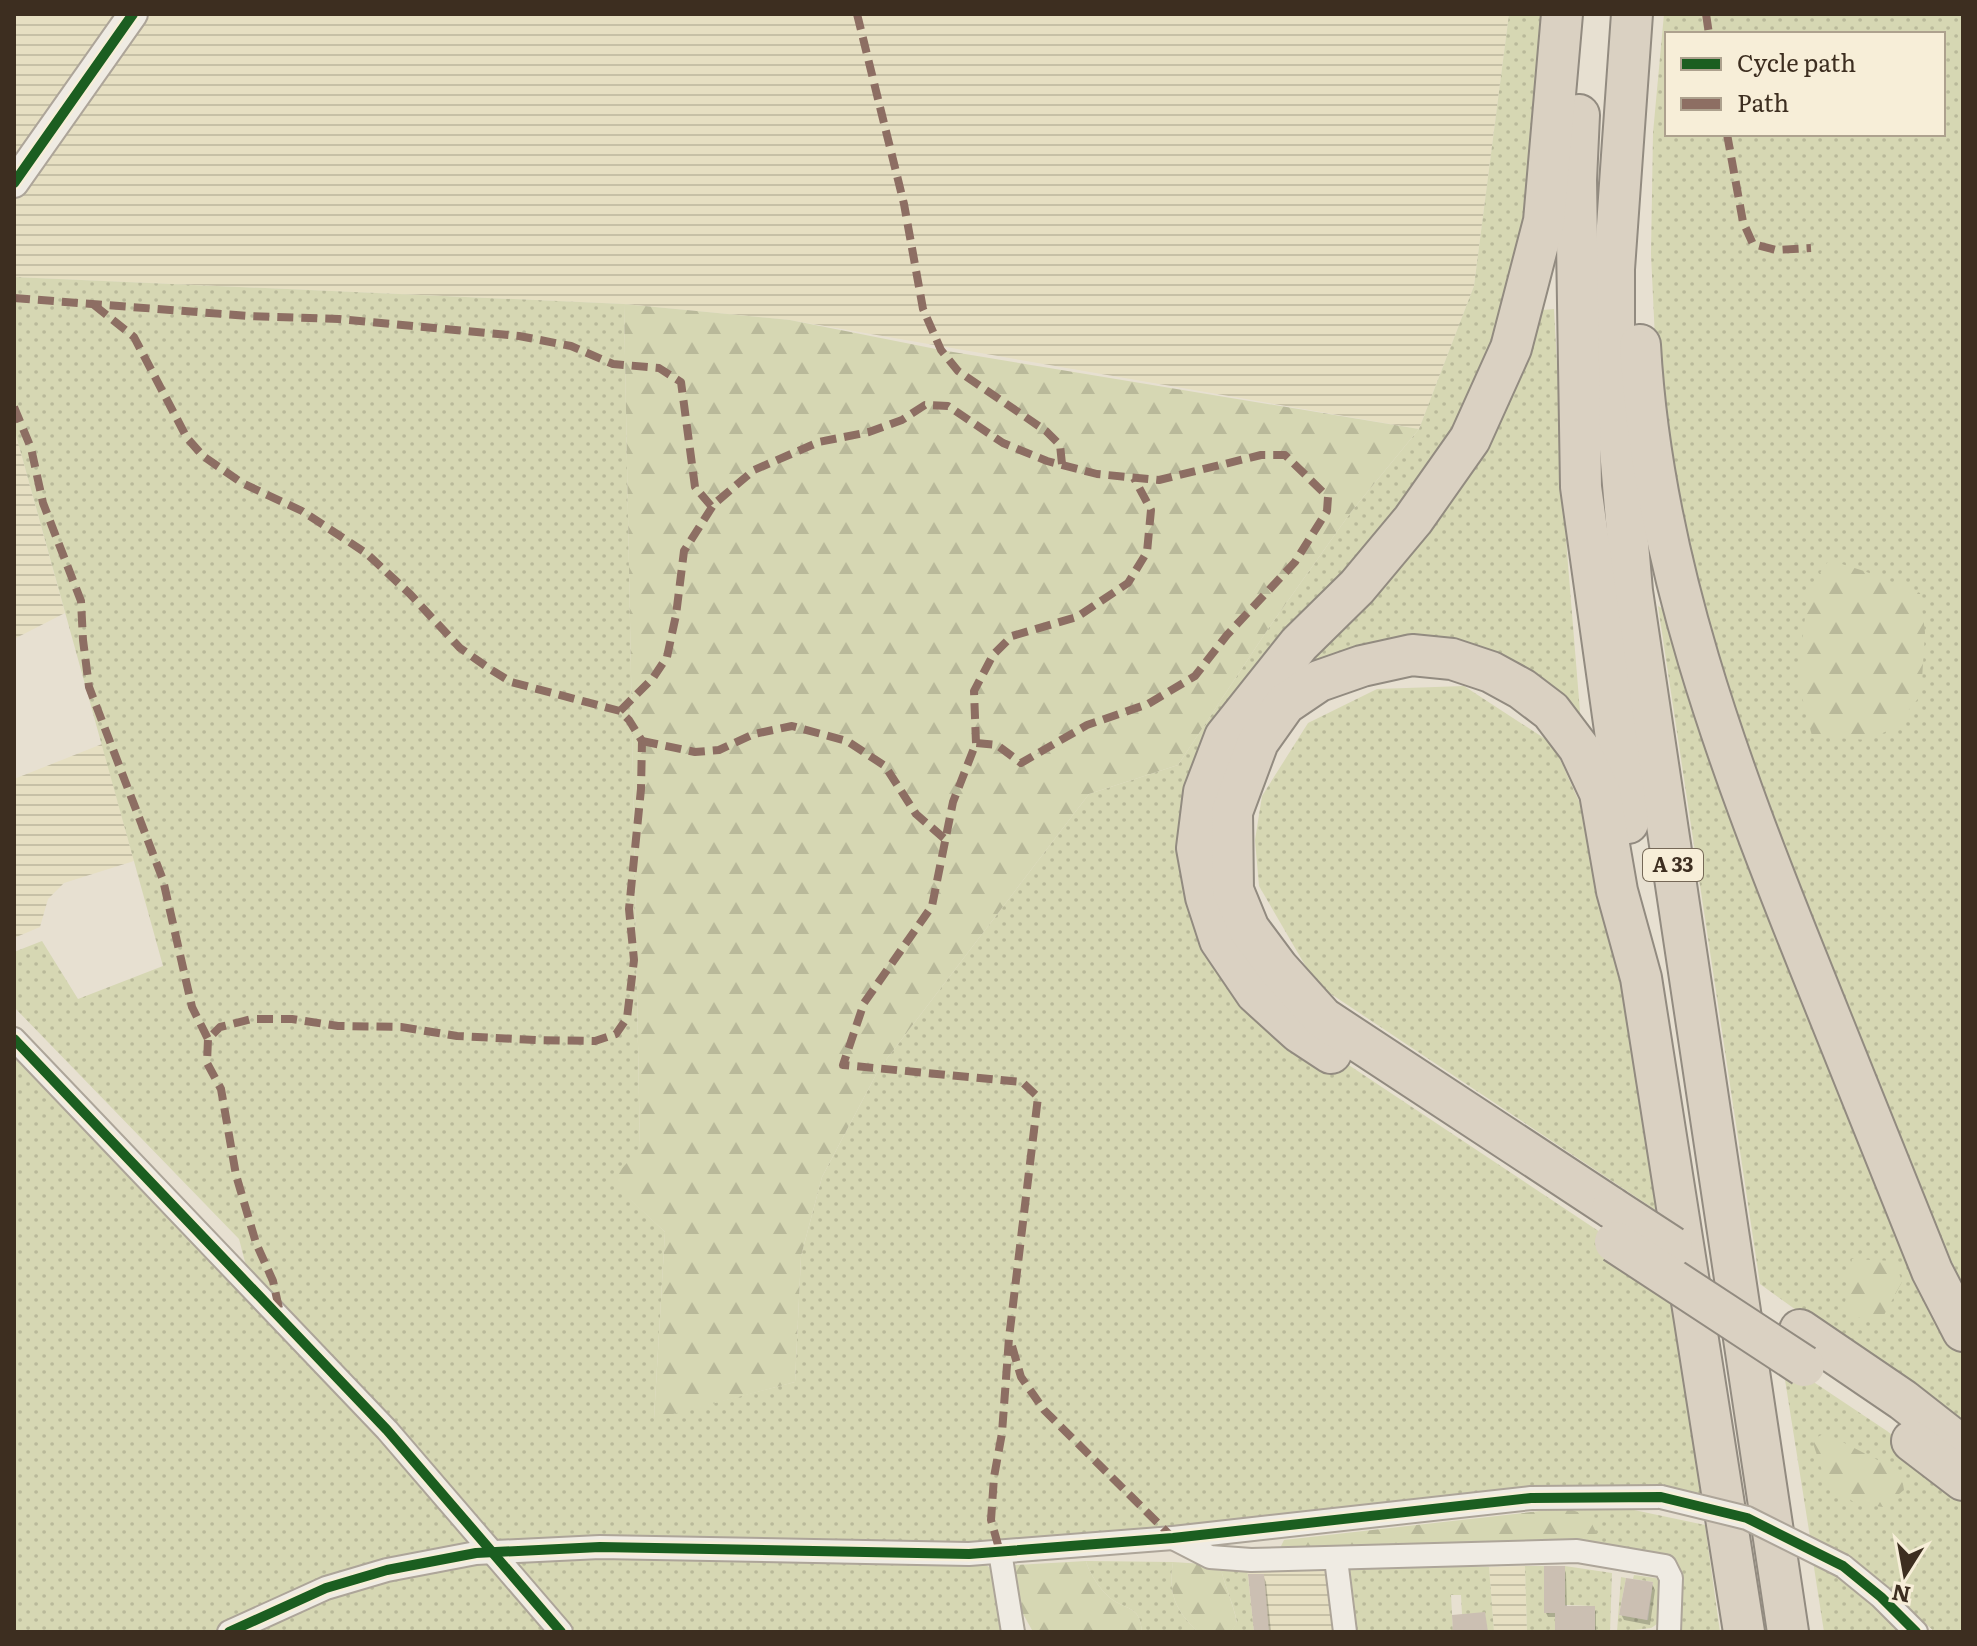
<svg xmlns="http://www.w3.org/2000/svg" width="1977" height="1646" font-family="Literata,serif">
<defs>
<pattern id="farmland-rules" width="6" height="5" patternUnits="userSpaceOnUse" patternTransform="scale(2)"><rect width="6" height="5" fill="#e6dfc2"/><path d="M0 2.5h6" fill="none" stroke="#c6c0a6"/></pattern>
<pattern id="green-dots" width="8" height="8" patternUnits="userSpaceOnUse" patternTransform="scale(2)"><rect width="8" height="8" fill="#d6d7b3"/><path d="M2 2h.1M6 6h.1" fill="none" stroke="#b9b99a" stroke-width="1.8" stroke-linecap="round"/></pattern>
<pattern id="forest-firs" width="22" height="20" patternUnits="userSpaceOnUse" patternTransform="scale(2)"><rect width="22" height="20" fill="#d6d7b3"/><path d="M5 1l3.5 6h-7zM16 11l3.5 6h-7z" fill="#b9b99a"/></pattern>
</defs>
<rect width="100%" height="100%" fill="#e7e0d1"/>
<g fill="url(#farmland-rules)">
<polygon points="14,14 119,14 14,164"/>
<polygon points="133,14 1509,14 1474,286 1419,429 790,320 624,304 14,277 14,183"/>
<polygon points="14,428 65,613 14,639"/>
<polygon points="102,744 134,861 64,883 48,899 40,927 14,938 14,779"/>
<polygon points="1325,1566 1333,1632 1269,1632 1268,1625 1253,1627 1247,1568"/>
<polygon points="1525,1566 1527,1632 1494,1632 1489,1567"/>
</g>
<g fill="url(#green-dots)" fill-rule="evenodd">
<polygon points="1509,14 1553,14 1536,215 1462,435 1201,775 1299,1032 1615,1242 1675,1290 1702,1507 1661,1497 971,1555 995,1571 1006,1632 14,1632 14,1044 249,1277 239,1239 14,1007 14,952 42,941 78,999 163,966 14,428 14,277 624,304 640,1150 611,1181 665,1232 654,1418 795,1382 801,1256 822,1177 879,1069 1089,794 1178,765 1270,626 1351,512 1419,429 1474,286"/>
<path d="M 1664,14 L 1963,14 L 1963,1287 L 1898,1137 L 1747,770 L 1660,446 L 1651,254 L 1653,133 ZM 1667,34 L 1943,34 L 1943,134 L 1667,134 Z"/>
<polygon points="1554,309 1567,552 1581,724 1512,662 1295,671 1401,568 1483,452 1532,345 1542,310"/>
<polygon points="1658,606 1675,616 1963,1343 1963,1430 1760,1284"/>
<polygon points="1464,686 1553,744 1602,852 1660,1213 1316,984 1259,886 1255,840 1262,796 1308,723 1377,689"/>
<polygon points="1782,1361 1887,1431 1963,1490 1963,1632 1935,1632 1860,1567 1810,1537"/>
<polygon points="1567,1508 1634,1510 1705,1525 1720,1632 1676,1632 1678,1575 1590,1543"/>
<path d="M 1086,1561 L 1173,1562 C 1168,1593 1175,1610 1198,1632 L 1142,1632 C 1140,1607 1130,1611 1113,1600 C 1102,1593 1089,1573 1086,1561 Z"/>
<polygon points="1813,1561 1856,1585 1907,1632 1824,1632"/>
<polygon points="1353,1562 1489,1567 1494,1632 1488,1632 1462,1614 1461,1595 1451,1595 1453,1632 1349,1632 1348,1568"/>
<path d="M 1220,1565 L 1247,1568 L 1254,1632 L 1231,1632 L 1237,1622 C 1233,1602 1224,1585 1220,1565 Z"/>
<polygon points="1525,1566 1544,1566 1544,1613 1565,1613 1555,1624 1555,1632 1527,1632"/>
<polygon points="1565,1566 1612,1573 1610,1632 1565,1632 1595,1606 1565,1605"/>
<polygon points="1634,1575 1656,1578 1662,1584 1660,1622 1651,1628 1617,1632 1621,1577 1626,1578 1619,1615 1648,1620 1653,1582 1633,1579"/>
</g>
<g fill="url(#forest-firs)">
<polygon points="624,304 790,320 941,350 1419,429 1351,512 1270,626 1178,765 1089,794 879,1069 822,1177 801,1256 795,1382 654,1419 665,1232 610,1181 640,1149"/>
<polygon points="1829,560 1864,571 1920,593 1925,632 1921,695 1894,728 1867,740 1812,736 1802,697 1802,644 1808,590"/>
<polygon points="1852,1259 1895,1261 1902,1282 1878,1326 1849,1313 1845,1303"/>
<polygon points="1825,1433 1901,1472 1904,1490 1883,1507 1855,1503 1826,1483 1812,1440"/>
<polygon points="1567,1508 1588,1516 1599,1538 1590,1543 1576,1540 1283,1552 1281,1546 1284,1540"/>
<path d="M 1086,1561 C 1089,1573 1102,1593 1113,1600 C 1130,1611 1140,1607 1142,1632 L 1032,1630 C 1021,1610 1007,1589 1015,1565 Z"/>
<path d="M 1173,1562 L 1220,1565 C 1224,1585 1233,1602 1237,1623 L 1231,1632 L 1198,1632 C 1175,1610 1168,1593 1173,1562 Z"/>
</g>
<g fill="#0003">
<polygon points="1564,1568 1566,1573 1567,1608 1594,1608 1596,1612 1596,1632 1557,1632 1557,1617 1548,1617 1546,1613"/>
<polygon points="1263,1576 1266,1582 1271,1632 1256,1632"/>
<polygon points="1652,1584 1655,1590 1650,1625 1624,1620 1621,1614"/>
</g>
<g fill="#cbbfb2">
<polygon points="1544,1566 1565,1566 1565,1606 1595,1606 1595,1631 1555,1631 1555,1613 1544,1613"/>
<polygon points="1248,1574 1264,1574 1269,1632 1254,1632"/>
<polygon points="1626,1578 1653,1582 1647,1620 1619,1615"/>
<polygon points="1485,1612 1488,1632 1453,1632 1452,1615"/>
</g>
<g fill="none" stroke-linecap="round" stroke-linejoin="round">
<defs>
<g id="minor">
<polyline points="14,1039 387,1430 561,1632"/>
<polyline points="1173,1538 1210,1557 1251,1560 1577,1551 1665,1566 1671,1578 1669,1632"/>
<polyline points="1000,1552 1013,1632"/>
<polyline points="1336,1559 1345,1632"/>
<polyline points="1843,1566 1881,1597 1916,1632"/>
<polyline points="229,1632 326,1588 387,1570 476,1553 600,1547 969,1554 1173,1538 1531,1498 1661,1497"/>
</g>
<polyline id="tertiary" points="14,183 133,14"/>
<g id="motorway">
<polyline points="1632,14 1614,269 1614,378 1632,591 1788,1632"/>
<polyline points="1579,115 1576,180 1581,487 1628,823"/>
<path d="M 1640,345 C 1652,560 1728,763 1808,962 C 1849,1065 1891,1168 1932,1271 L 1963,1331"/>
<polyline points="1331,1053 1299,1032 1256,993 1220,940 1206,897 1197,848 1204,792 1225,737 1299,644 1357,587 1413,520 1470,439 1511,348 1544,221 1562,14"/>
<polyline points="1612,1208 1323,1018 1278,968 1249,929 1233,890 1232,812 1258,742 1285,704 1319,681 1362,666 1412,655 1452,659 1491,672 1522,689 1551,711 1579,748 1600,793 1617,891 1641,978 1744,1632"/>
<polyline points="1800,1330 1903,1400 1963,1447"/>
<polyline points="1912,1441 1963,1480"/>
</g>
</defs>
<use href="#minor" stroke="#ada599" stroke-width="26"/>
<use href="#tertiary" stroke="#ada599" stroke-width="32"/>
<use href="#motorway" stroke="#928b80" stroke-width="44"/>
<use href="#minor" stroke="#efebe3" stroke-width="22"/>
<use href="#tertiary" stroke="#efebe3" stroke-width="28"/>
<use href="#motorway" stroke="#dad1c2" stroke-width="40"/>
<defs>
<polyline id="minor-bridge" points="1661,1497 1747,1518 1843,1566"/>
<g id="motorway-bridge">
<polyline points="1612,1208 1672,1247"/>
<polyline points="1615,1242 1804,1366"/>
</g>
</defs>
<use href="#minor-bridge" stroke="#ada599" stroke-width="26" stroke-linecap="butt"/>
<use href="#motorway-bridge" stroke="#928b80" stroke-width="44" stroke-linecap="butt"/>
<use href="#minor-bridge" stroke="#efebe3" stroke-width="22"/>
<use href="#motorway-bridge" stroke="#dad1c2" stroke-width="40"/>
<g stroke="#8d6e63" stroke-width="8" stroke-dasharray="16 8" stroke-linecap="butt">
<polyline points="857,14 904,204 923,309 941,350 958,371 1046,431 1060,445 1062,464"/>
<polyline points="1706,14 1709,34"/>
<polyline points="1727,134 1743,222 1753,244 1776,250 1811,248"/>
<polyline points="14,298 249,316 339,319 519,336 571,346 613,364 659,368 681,382 695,487 712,507"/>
<polyline points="94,305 134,337 187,438 203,456 242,483 302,511 366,553 410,594 460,648 490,669 511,682 620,711 629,720 642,741 641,789 629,909 634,960 627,1018 616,1034 595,1041 536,1040 457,1036 401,1027 338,1026 292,1019 252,1019 220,1027 208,1039 207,1063 221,1089 236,1175 256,1243 273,1281 280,1313"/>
<polyline points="14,407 31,448 43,503 81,601 83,640 89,687 163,880 192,1007 208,1039"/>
<polyline points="620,711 653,678 667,657 676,615 684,551 714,504 754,470 819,442 869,432 902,420 925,405 948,406 1003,443 1047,461 1097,474 1159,480 1261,455 1285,455 1328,497 1327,511 1295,562 1227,635 1195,676 1148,704 1087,725 1021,763 997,745 976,743 953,802 932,906 864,1003 843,1065 1022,1082 1038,1097 1009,1338 1002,1433 994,1477 991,1520 1000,1552"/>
<polyline points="642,741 695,752 719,750 754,734 792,726 847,741 885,766 916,814 946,840"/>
<polyline points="976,743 974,691 993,655 1012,636 1077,617 1128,583 1147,552 1151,510 1134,478"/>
<polyline points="1012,1346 1021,1377 1044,1410 1173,1538"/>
</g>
<defs>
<g id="cycleway">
<polyline points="14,183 133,14"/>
<polyline points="14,1039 387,1430 561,1632"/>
<polyline points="229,1632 326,1588 387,1570 476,1553 600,1547 969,1554 1173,1538 1531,1498 1661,1497 1747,1518 1843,1566 1881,1597 1916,1632"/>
</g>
</defs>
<use href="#cycleway" stroke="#f7eed8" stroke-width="15"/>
<use href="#cycleway" stroke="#1b5e20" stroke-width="10"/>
</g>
<g text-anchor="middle" stroke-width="6" stroke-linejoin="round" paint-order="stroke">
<rect fill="#f7eed8" stroke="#756857" stroke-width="2" x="1643" y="849" width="60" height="32" rx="6"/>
<g font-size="20" font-weight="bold" fill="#3d2e20">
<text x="1673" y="872">A 33</text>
</g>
</g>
<rect width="1977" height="1646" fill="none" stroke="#3d2e20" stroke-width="32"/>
<rect x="1665" y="32" width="280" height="104" fill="#f7eed8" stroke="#ada18e" stroke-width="2"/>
<rect x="1681" y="58" width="40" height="12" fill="#1b5e20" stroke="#ada18e" stroke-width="2"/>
<text x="1737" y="72" font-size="24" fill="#3d2e20">Cycle path</text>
<rect x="1681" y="98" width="40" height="12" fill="#8d6e63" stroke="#ada18e" stroke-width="2"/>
<text x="1737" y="112" font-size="24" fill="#3d2e20">Path</text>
<g transform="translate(1905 1574) rotate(191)" stroke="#f7eed8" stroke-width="6" paint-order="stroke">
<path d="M0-6L14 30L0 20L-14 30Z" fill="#3d2e20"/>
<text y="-12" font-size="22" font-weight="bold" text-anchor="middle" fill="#3d2e20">N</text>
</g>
</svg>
